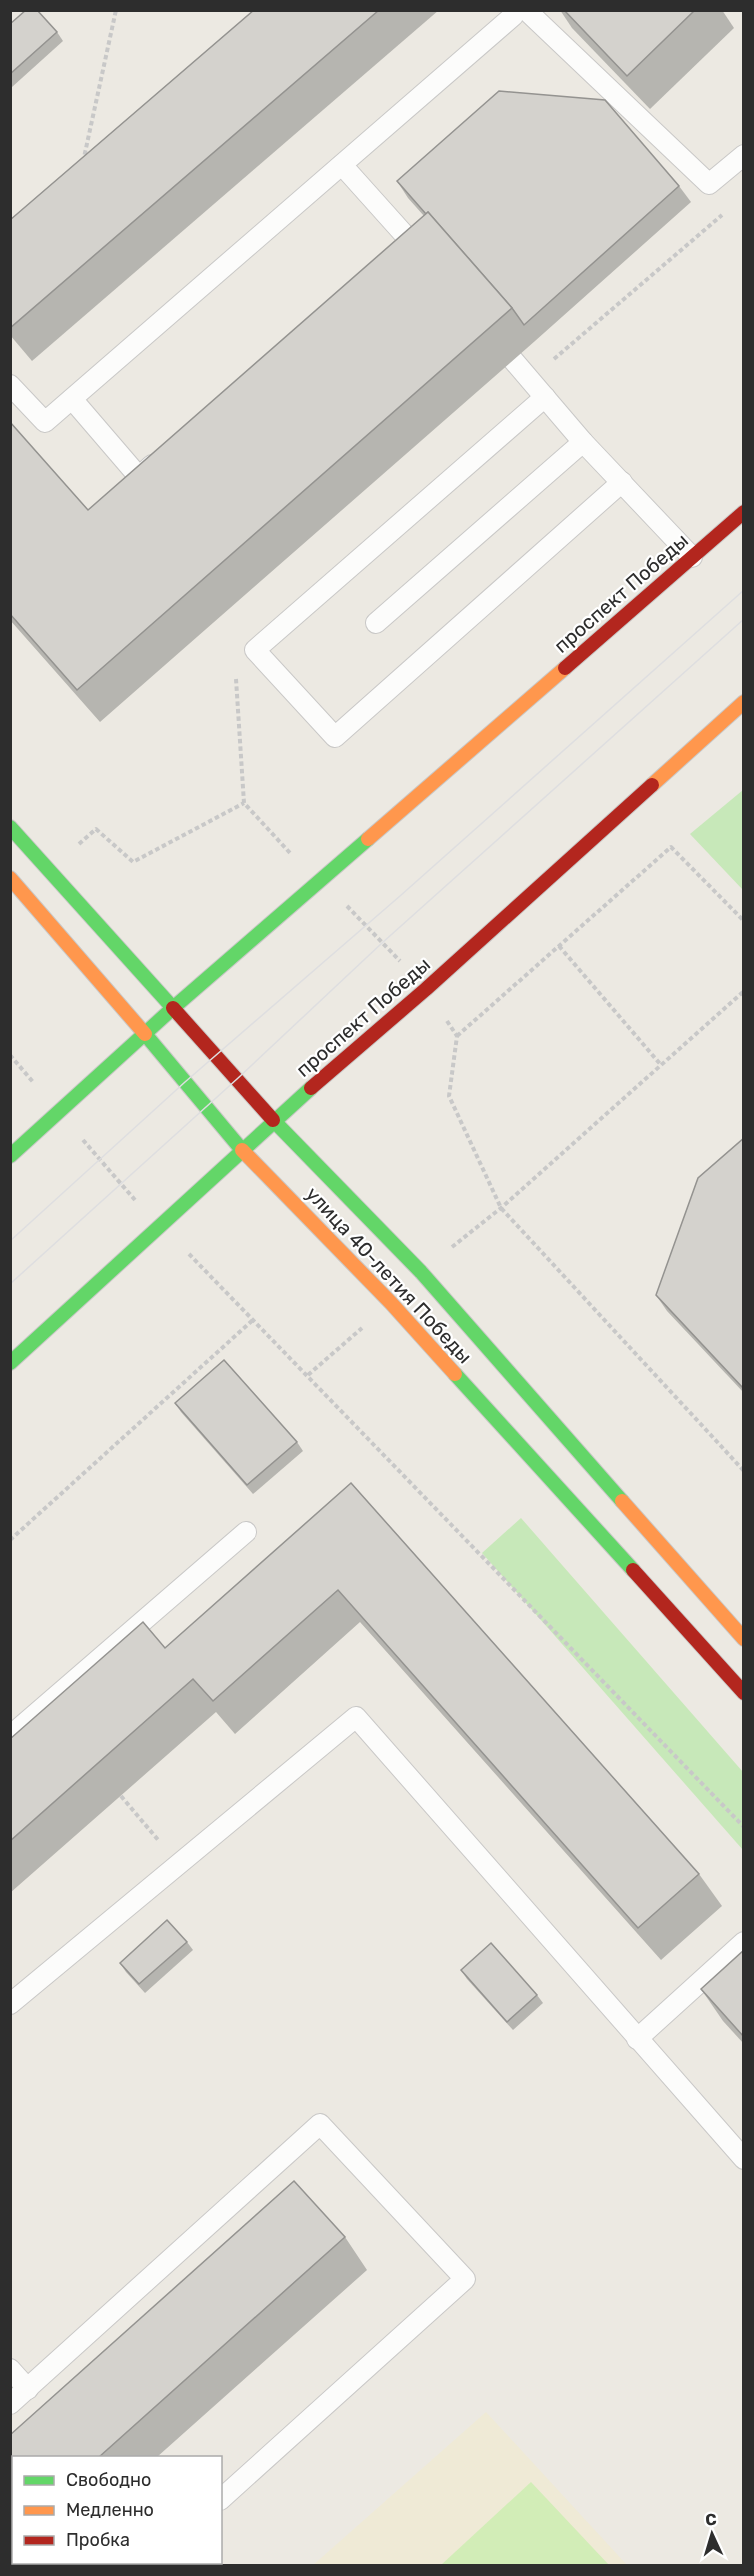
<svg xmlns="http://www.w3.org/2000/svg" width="754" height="2576" font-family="Rubik,sans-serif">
<rect width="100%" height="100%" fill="#ece9e2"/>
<polygon fill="#efead6" points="486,2412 627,2565 312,2566"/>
<g fill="#c7e8b9">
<polygon points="743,790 743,890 690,834"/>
<polygon points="521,1518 743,1772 743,1850 482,1553"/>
</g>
<polygon fill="#d2edb7" points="531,2482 609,2565 441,2565"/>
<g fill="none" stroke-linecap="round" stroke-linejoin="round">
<defs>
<g id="lane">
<polyline points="526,10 709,184 744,155"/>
<polyline points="342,165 411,242 400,252"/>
<polyline points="513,360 583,442 692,557"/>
<polyline points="10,385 45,422 513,16 515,10"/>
<polyline points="545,397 255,650 335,737 622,482"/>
<polyline points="72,399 139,477 152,465"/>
<polyline points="376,623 583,442"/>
<polyline points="10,1736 246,1532"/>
<polyline points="10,2004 356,1717 744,2159"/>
<polyline points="637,2039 744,1942"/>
<polyline points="10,2369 28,2389"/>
<polyline points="10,2404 320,2124 465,2279 220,2500"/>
<polyline points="149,2566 152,2562"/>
</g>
<g id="fast">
<polyline points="10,827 173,1008"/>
<polyline points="145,1034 242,1150"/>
<polyline points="273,1120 421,1272 622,1501"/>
<polyline points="10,1156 173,1008 368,839"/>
<polyline points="10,1363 311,1088"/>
<polyline points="455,1374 633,1570"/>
</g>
<g id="slow">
<polyline points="652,785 744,702"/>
<polyline points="368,839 565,668"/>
<polyline points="10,878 145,1034"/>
<polyline points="242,1150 391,1303 455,1374"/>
<polyline points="622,1501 744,1639"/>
</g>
<g id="jam">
<polyline points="565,668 744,512"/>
<polyline points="173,1008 273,1120"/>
<polyline points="311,1088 426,989 652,785"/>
<polyline points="633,1570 744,1693"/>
</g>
</defs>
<use href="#lane" stroke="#c9c8c7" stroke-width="22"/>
<use href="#fast" stroke="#c9c8c7" stroke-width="16"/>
<use href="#slow" stroke="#c9c8c7" stroke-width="16"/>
<use href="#jam" stroke="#c9c8c7" stroke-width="16"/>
<g stroke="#c8c8c8" stroke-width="4" stroke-dasharray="4.5 3" stroke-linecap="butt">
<polyline points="83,162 116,10"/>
<polyline points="554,359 722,215"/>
<polyline points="236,679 244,803 291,854"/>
<polyline points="79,844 96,829 133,862 244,803"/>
<polyline points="347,906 400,961"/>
<polyline points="559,946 661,1065"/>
<polyline points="447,1021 457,1036 449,1096 501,1208 744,1471"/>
<polyline points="457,1036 671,847 744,921"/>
<polyline points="10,1055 33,1082"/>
<polyline points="83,1140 135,1200"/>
<polyline points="452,1247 501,1208 744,991"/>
<polyline points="189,1254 744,1827"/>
<polyline points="308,1375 362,1328"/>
<polyline points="10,1540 254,1319"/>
<polyline points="121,1796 159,1841"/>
</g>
<use href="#lane" stroke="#fcfcfb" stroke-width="20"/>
<use href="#fast" stroke="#63d668" stroke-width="14"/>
<use href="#slow" stroke="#ff974d" stroke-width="14"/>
<use href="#jam" stroke="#b3261e" stroke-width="14"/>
<g stroke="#dedee0" stroke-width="1.5">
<polyline points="10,1241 185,1082 400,896 744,590"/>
<polyline points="10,1284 237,1079 382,943 744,619"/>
</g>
</g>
<g fill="#b6b5b0">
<polygon points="254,10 439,10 32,361 10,335 10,220"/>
<polygon points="560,10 722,10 734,28 650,109 572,28"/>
<polygon points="10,24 57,32 63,41 12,87 10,85"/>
<polygon points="397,181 679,186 691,202 535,341 100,722 10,620 10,422 88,510 424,216 408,198"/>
<polygon points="744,1138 744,1393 667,1311 656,1295"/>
<polygon points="175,1403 297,1442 303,1451 253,1494 181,1412"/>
<polygon points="351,1483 699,1874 722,1906 661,1960 360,1622 235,1734 216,1712 10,1893 10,1739 165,1648"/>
<polygon points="187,1942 193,1950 145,1993 126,1972 120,1963"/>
<polygon points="744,1950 744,2044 723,2021 701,1989"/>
<polygon points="461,1970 537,1995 543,2003 513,2030 467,1979"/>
<polygon points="345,2237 367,2270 157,2457 14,2457 14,2562 40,2562 37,2565 10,2565 10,2435"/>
</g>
<g fill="#d4d2cd" stroke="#949390" stroke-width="1.5">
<polygon points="26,10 37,10 57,32 10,74 10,24"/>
<polygon points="254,10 379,10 10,328 10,220"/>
<polygon points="564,10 695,10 627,76"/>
<polygon points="499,91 605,100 679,186 524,325 512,308 428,212 426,214 397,181"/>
<polygon points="428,212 512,308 77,690 10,614 10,422 88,510"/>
<polygon points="744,1138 744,1389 656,1295 698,1178"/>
<polygon points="224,1360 297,1442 247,1485 175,1403"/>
<polygon points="351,1483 699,1874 638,1928 338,1590 213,1701 193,1679 10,1841 10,1739 143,1622 165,1648"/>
<polygon points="167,1920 187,1942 139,1984 120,1963"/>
<polygon points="491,1943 537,1995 507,2022 461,1970"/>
<polygon points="744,1950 744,2037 701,1989"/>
<polygon points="294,2181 345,2237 99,2457 14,2457 14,2534 10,2536 10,2435"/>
</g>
<g text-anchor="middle" stroke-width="4.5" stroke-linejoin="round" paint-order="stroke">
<g font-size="20" fill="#2d2d2d" stroke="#fff">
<text transform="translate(621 593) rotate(-41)" y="7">проспект Победы</text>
<text transform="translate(363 1017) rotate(-41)" y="7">проспект Победы</text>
<text transform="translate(389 1275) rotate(47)" y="7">улица 40-летия Победы</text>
</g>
</g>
<rect width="754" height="2576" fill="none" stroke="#2d2d2d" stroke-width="24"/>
<rect x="12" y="2456" width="210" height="108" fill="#ffffff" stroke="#ababab" stroke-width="1.5"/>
<rect x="24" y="2476" width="30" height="9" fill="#63d668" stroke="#ababab" stroke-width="1.5"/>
<text x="66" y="2486" font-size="18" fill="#2d2d2d">Свободно</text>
<rect x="24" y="2506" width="30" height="9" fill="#ff974d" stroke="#ababab" stroke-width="1.5"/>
<text x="66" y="2516" font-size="18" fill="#2d2d2d">Медленно</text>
<rect x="24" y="2536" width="30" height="9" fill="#b3261e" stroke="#ababab" stroke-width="1.5"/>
<text x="66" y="2546" font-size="18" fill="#2d2d2d">Пробка</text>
<g transform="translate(712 2534) rotate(356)" stroke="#ffffff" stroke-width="4.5" paint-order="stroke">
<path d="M0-4.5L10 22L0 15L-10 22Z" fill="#2d2d2d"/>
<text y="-9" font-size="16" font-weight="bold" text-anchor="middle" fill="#2d2d2d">С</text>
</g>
</svg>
